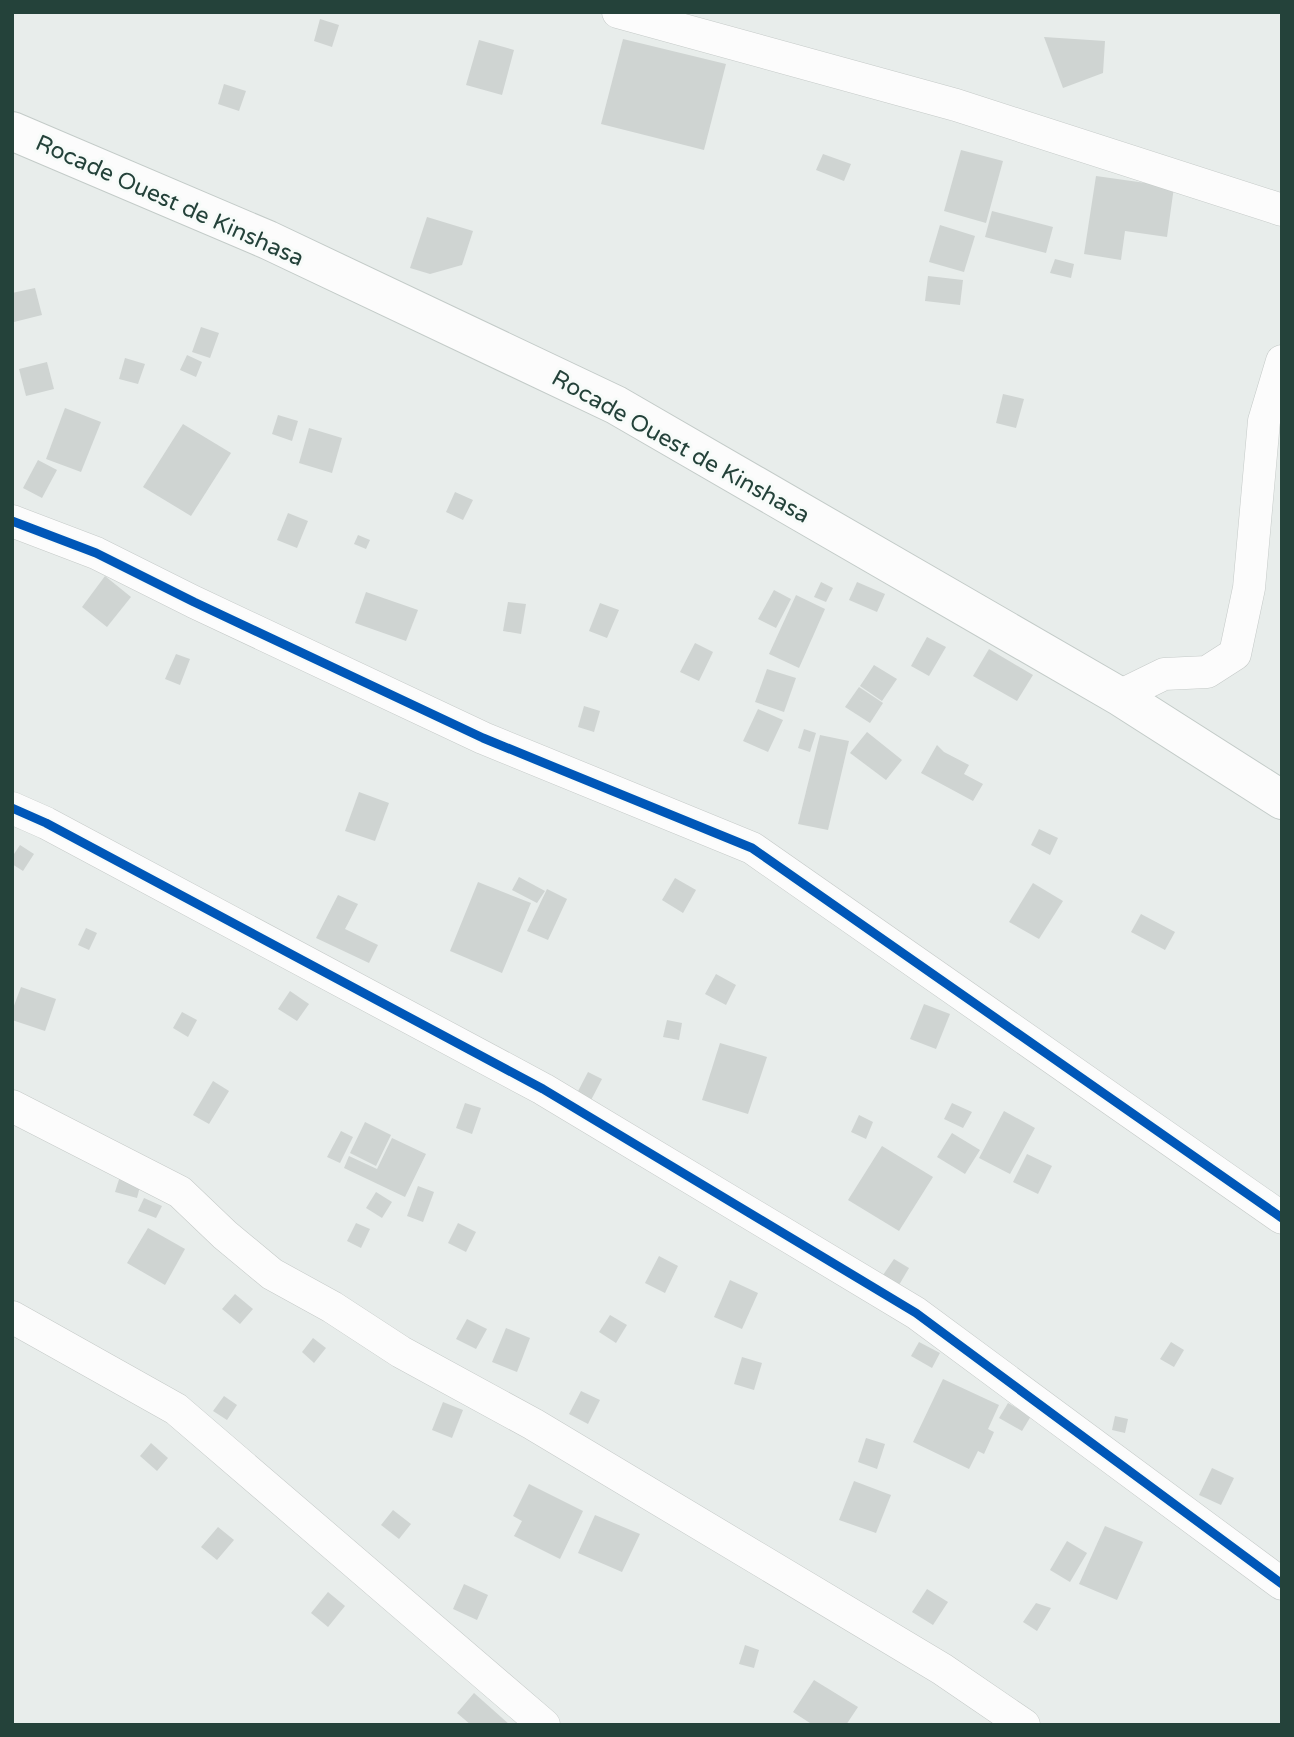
<svg xmlns="http://www.w3.org/2000/svg" width="1294" height="1737" font-family="'Varela Round',sans-serif">
<rect width="100%" height="100%" fill="#e8edeb"/>
<g fill="#cfd4d2">
<polygon points="320,19 339,25 332,47 314,41"/>
<polygon points="1044,37 1105,41 1103,73 1063,88"/>
<polygon points="623,39 726,64 704,150 601,124"/>
<polygon points="479,40 514,50 502,95 466,85"/>
<polygon points="224,84 246,91 239,111 218,104"/>
<polygon points="961,150 1003,161 986,223 944,211"/>
<polygon points="823,154 851,164 844,181 816,170"/>
<polygon points="1096,176 1174,187 1167,237 1125,231 1121,260 1084,254"/>
<polygon points="992,211 1053,227 1046,253 985,237"/>
<polygon points="427,217 473,231 462,265 430,274 410,268"/>
<polygon points="940,225 975,236 964,272 929,262"/>
<polygon points="1055,259 1074,264 1071,278 1050,273"/>
<polygon points="928,276 963,280 960,305 925,301"/>
<polygon points="35,288 42,315 14,322 12,293"/>
<polygon points="201,327 219,333 210,358 192,352"/>
<polygon points="187,355 202,362 196,377 180,370"/>
<polygon points="125,358 145,364 138,384 119,379"/>
<polygon points="47,362 54,389 26,396 19,369"/>
<polygon points="1003,394 1024,399 1016,428 996,423"/>
<polygon points="65,408 101,422 81,472 46,459"/>
<polygon points="278,415 298,421 292,441 272,434"/>
<polygon points="183,424 231,453 191,516 143,487"/>
<polygon points="309,428 342,438 332,473 299,463"/>
<polygon points="38,460 57,470 42,498 23,488"/>
<polygon points="455,492 473,500 463,520 446,512"/>
<polygon points="288,513 308,521 297,548 277,540"/>
<polygon points="358,535 370,540 366,549 354,544"/>
<polygon points="105,576 131,597 107,627 82,607"/>
<polygon points="821,582 833,588 826,602 814,597"/>
<polygon points="857,582 885,594 877,612 849,600"/>
<polygon points="774,590 791,599 776,628 758,619"/>
<polygon points="366,592 418,610 406,641 355,623"/>
<polygon points="796,595 825,609 799,668 769,654"/>
<polygon points="508,602 526,604 521,634 503,631"/>
<polygon points="600,603 619,610 607,638 589,631"/>
<polygon points="927,637 946,647 929,676 911,666"/>
<polygon points="695,643 713,652 699,681 680,672"/>
<polygon points="989,649 1033,675 1017,701 973,676"/>
<polygon points="176,654 190,659 180,685 165,679"/>
<polygon points="874,665 897,679 882,701 860,686"/>
<polygon points="767,669 796,678 784,712 755,702"/>
<polygon points="859,687 883,703 870,723 845,707"/>
<polygon points="584,706 600,711 594,732 578,727"/>
<polygon points="758,709 783,720 768,752 743,741"/>
<polygon points="804,729 816,733 810,752 798,748"/>
<polygon points="867,732 902,760 886,780 850,753"/>
<polygon points="820,735 849,741 828,830 798,824"/>
<polygon points="937,745 944,752 969,765 964,774 983,784 973,801 921,773"/>
<polygon points="359,792 389,803 375,841 345,831"/>
<polygon points="1039,829 1058,838 1050,855 1031,845"/>
<polygon points="20,845 34,854 23,871 12,864 12,857"/>
<polygon points="519,877 545,891 537,903 512,890"/>
<polygon points="675,878 696,890 683,913 662,900"/>
<polygon points="478,882 531,903 502,973 450,951"/>
<polygon points="1033,883 1063,901 1039,939 1009,922"/>
<polygon points="547,889 567,899 548,940 527,931"/>
<polygon points="338,895 358,904 345,929 378,945 369,963 316,938"/>
<polygon points="1141,914 1175,932 1165,950 1131,932"/>
<polygon points="86,928 97,933 89,950 78,945"/>
<polygon points="716,974 736,985 726,1005 705,994"/>
<polygon points="21,987 56,999 45,1031 12,1020 12,1011"/>
<polygon points="290,991 309,1004 297,1021 278,1009"/>
<polygon points="924,1004 950,1014 936,1049 910,1039"/>
<polygon points="182,1012 197,1020 188,1037 173,1028"/>
<polygon points="667,1020 682,1023 679,1040 663,1037"/>
<polygon points="720,1043 767,1057 748,1114 702,1100"/>
<polygon points="588,1072 602,1079 589,1104 575,1097"/>
<polygon points="213,1081 229,1091 209,1124 193,1115"/>
<polygon points="465,1103 481,1108 472,1134 456,1128"/>
<polygon points="952,1103 972,1112 963,1128 944,1119"/>
<polygon points="1004,1111 1035,1128 1010,1174 979,1158"/>
<polygon points="859,1115 873,1122 866,1139 851,1132"/>
<polygon points="365,1122 391,1135 376,1166 350,1153"/>
<polygon points="341,1131 353,1137 340,1163 327,1157"/>
<polygon points="952,1133 980,1150 965,1174 937,1157"/>
<polygon points="392,1138 426,1154 405,1197 344,1168 349,1156 377,1169"/>
<polygon points="882,1146 933,1177 899,1231 848,1200"/>
<polygon points="1027,1154 1052,1166 1038,1194 1013,1182"/>
<polygon points="121,1173 142,1179 137,1198 115,1192"/>
<polygon points="418,1186 434,1192 423,1222 407,1216"/>
<polygon points="376,1192 392,1202 382,1218 366,1208"/>
<polygon points="144,1198 162,1206 156,1218 138,1211"/>
<polygon points="356,1223 370,1229 361,1248 347,1241"/>
<polygon points="458,1223 476,1232 466,1252 448,1243"/>
<polygon points="148,1228 185,1249 165,1285 127,1263"/>
<polygon points="659,1256 678,1266 665,1293 645,1283"/>
<polygon points="894,1259 909,1268 899,1285 883,1275"/>
<polygon points="730,1280 758,1293 742,1329 714,1317"/>
<polygon points="235,1294 253,1309 240,1324 222,1309"/>
<polygon points="610,1315 627,1325 616,1343 599,1332"/>
<polygon points="467,1319 487,1329 476,1349 456,1339"/>
<polygon points="506,1328 530,1338 517,1372 492,1362"/>
<polygon points="313,1338 326,1348 314,1363 302,1352"/>
<polygon points="919,1342 940,1353 932,1368 911,1356"/>
<polygon points="1171,1342 1184,1350 1174,1367 1160,1359"/>
<polygon points="742,1357 762,1363 754,1390 734,1384"/>
<polygon points="943,1379 999,1405 988,1429 994,1432 984,1454 978,1451 969,1469 913,1442"/>
<polygon points="581,1391 600,1400 588,1424 569,1414"/>
<polygon points="224,1396 237,1405 227,1420 213,1411"/>
<polygon points="443,1402 463,1410 452,1438 432,1430"/>
<polygon points="1008,1403 1031,1416 1022,1431 999,1418"/>
<polygon points="1115,1416 1128,1419 1125,1433 1112,1430"/>
<polygon points="866,1438 885,1444 877,1469 858,1462"/>
<polygon points="151,1443 168,1458 157,1471 140,1456"/>
<polygon points="1212,1468 1234,1478 1221,1505 1199,1495"/>
<polygon points="854,1481 891,1495 876,1533 839,1520"/>
<polygon points="529,1484 583,1511 560,1559 514,1536 522,1521 513,1516"/>
<polygon points="393,1510 411,1524 399,1539 381,1525"/>
<polygon points="595,1515 640,1534 622,1572 578,1553"/>
<polygon points="1105,1526 1143,1542 1117,1600 1079,1584"/>
<polygon points="218,1527 234,1540 217,1560 201,1547"/>
<polygon points="1067,1541 1087,1553 1070,1582 1050,1570"/>
<polygon points="464,1584 488,1595 477,1620 453,1609"/>
<polygon points="927,1589 948,1602 933,1625 912,1612"/>
<polygon points="328,1592 345,1606 328,1627 311,1613"/>
<polygon points="1036,1603 1051,1608 1037,1631 1023,1622"/>
<polygon points="745,1645 759,1650 754,1668 739,1664"/>
<polygon points="814,1680 858,1707 846,1725 813,1725 793,1712"/>
<polygon points="474,1693 510,1725 471,1725 457,1713"/>
</g>
<g fill="none" stroke-linecap="round" stroke-linejoin="round">
<defs>
<g id="minor">
<polyline points="618,12 956,105 1282,210"/>
<polyline points="12,521 96,553 194,602 483,738 752,848 1282,1218"/>
<polyline points="1119,696 1164,674 1207,672 1235,654 1249,588 1264,421 1282,361"/>
<polyline points="12,808 46,823 543,1089 916,1313 1282,1584"/>
<polyline points="12,1106 180,1192 225,1235 272,1274 332,1307 401,1352 533,1424 942,1669 1024,1725"/>
<polyline points="12,1317 176,1409 544,1725"/>
</g>
<polyline id="secondary" points="12,131 268,240 616,405 1119,696 1282,800"/>
</defs>
<use href="#minor" stroke="#c5cac8" stroke-width="33"/>
<use href="#secondary" stroke="#c3cbc8" stroke-width="40"/>
<use href="#minor" stroke="#fcfcfc" stroke-width="32"/>
<use href="#secondary" stroke="#fcfcfc" stroke-width="38"/>
<defs>
<g id="cycleway">
<polyline points="12,521 96,553 194,602 483,738 752,848 1282,1218"/>
<polyline points="12,808 46,823 543,1089 916,1313 1282,1584"/>
</g>
</defs>
<use href="#cycleway" stroke="#f7fbf9" stroke-width="13"/>
<use href="#cycleway" stroke="#0057b8" stroke-width="9"/>
</g>
<g text-anchor="middle" stroke-width="6" stroke-linejoin="round" paint-order="stroke">
<g font-size="23" fill="#24423a" stroke="#f7fbf9">
<text transform="translate(170 200) rotate(24)" y="8">Rocade Ouest de Kinshasa</text>
<text transform="translate(681 446) rotate(29)" y="8">Rocade Ouest de Kinshasa</text>
</g>
</g>
<rect width="1294" height="1737" fill="none" stroke="#24423a" stroke-width="28"/>
</svg>
